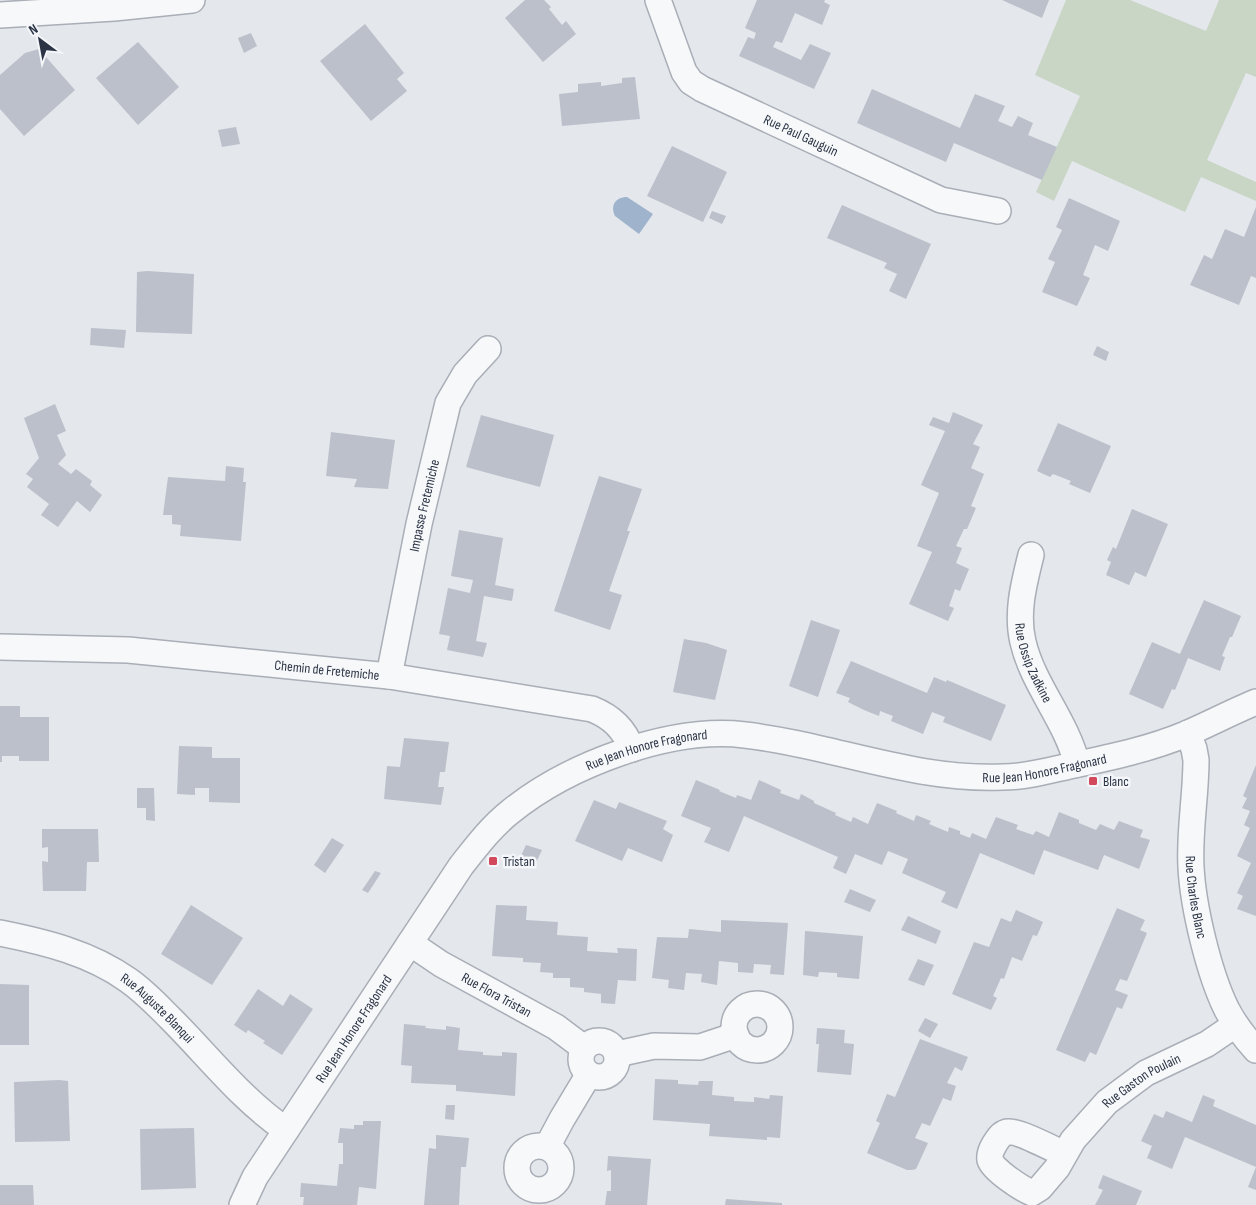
<svg xmlns="http://www.w3.org/2000/svg" width="1256" height="1205" font-family="'Sofia Sans Condensed',sans-serif">
<rect width="100%" height="100%" fill="#e4e7ec"/>
<polygon fill="#c9d6c5" points="1066,0 1130,0 1206,31 1219,0 1256,0 1256,77 1246,73 1207,160 1256,182 1256,201 1201,177 1185,212 1072,161 1054,201 1036,192 1080,96 1035,75"/>
<path fill="#9fb4cc" d="M 627,197 L 653,214 L 639,234 L 615,216 C 610,206 615,197 627,197 Z"/>
<g fill="#bbc0ca">
<polygon points="525,0 544,0 551,7 549,9 562,25 566,21 576,34 543,62 505,18"/>
<polygon points="757,0 825,0 824,2 830,5 822,25 795,13 782,43 776,41 773,47 801,60 810,44 831,53 814,89 739,56 748,37 754,39 756,33 745,28"/>
<polygon points="1002,0 1049,0 1042,18"/>
<polygon points="365,24 404,73 397,79 407,91 371,121 320,61"/>
<polygon points="251,33 257,46 244,53 238,38"/>
<polygon points="138,42 179,87 138,125 96,78"/>
<polygon points="39,49 75,90 24,136 0,109 0,75 25,53"/>
<polygon points="635,77 640,119 562,126 559,94 578,92 578,84 601,82 601,86 622,83 622,78"/>
<polygon points="872,89 960,128 975,94 1005,106 998,121 1012,127 1018,116 1033,123 1028,135 1057,147 1042,180 954,143 946,162 857,123"/>
<polygon points="236,127 240,144 222,147 218,130"/>
<polygon points="672,146 727,172 703,222 647,196"/>
<polygon points="1069,198 1120,221 1108,251 1095,245 1083,275 1090,278 1077,306 1042,292 1055,262 1048,259 1062,230 1056,227"/>
<polygon points="842,205 931,244 906,299 889,291 897,274 884,268 887,263 827,238"/>
<polygon points="1256,207 1256,278 1251,276 1239,305 1190,285 1204,255 1212,259 1225,229 1244,237"/>
<polygon points="712,211 726,216 722,224 709,218"/>
<polygon points="147,271 194,274 192,334 136,332 137,272"/>
<polygon points="91,328 126,330 124,348 90,345"/>
<polygon points="1097,346 1109,352 1106,361 1093,355"/>
<polygon points="55,404 66,431 57,435 66,455 58,464 71,474 76,469 92,481 90,485 102,495 90,512 77,501 58,527 41,515 49,504 27,487 33,479 26,474 39,458 24,418"/>
<polygon points="953,412 983,425 973,444 980,447 971,468 984,474 971,506 976,508 967,529 964,529 956,546 962,548 956,563 969,569 960,591 955,589 949,606 954,608 948,621 909,604 932,552 917,546 939,493 921,485 945,431 929,425 933,417 949,423"/>
<polygon points="481,415 554,435 540,487 466,467"/>
<polygon points="1058,423 1111,446 1090,493 1069,484 1071,481 1053,474 1050,477 1037,471"/>
<polygon points="331,432 395,440 388,489 354,487 357,479 326,476"/>
<polygon points="226,466 244,468 243,482 246,482 241,541 180,536 181,525 172,524 172,515 163,515 168,477 225,481"/>
<polygon points="599,476 642,489 627,531 630,531 609,591 622,595 610,630 554,611"/>
<polygon points="1132,509 1168,524 1146,577 1135,572 1129,585 1106,575 1111,562 1107,560 1113,547 1116,549"/>
<polygon points="459,530 503,538 495,585 514,589 512,601 484,596 476,641 487,643 483,657 447,650 450,636 439,634 448,588 470,593 473,580 451,576"/>
<polygon points="1204,600 1241,616 1232,637 1230,637 1222,656 1225,657 1220,671 1188,658 1175,690 1172,689 1163,709 1129,694 1152,642 1180,654"/>
<polygon points="811,620 840,630 818,697 789,686"/>
<polygon points="684,639 706,643 727,650 715,700 673,692"/>
<polygon points="851,661 927,693 934,677 946,682 947,680 1006,705 991,741 943,722 945,717 932,712 923,734 891,721 893,716 880,711 879,716 864,710 848,702 850,698 836,693"/>
<polygon points="0,706 20,706 20,717 49,717 49,761 19,761 19,756 2,756 2,762 0,762"/>
<polygon points="404,738 449,742 445,772 440,772 438,787 444,787 441,805 384,799 387,766 400,767"/>
<polygon points="179,746 212,747 212,758 240,758 240,803 209,802 209,788 195,788 195,795 177,794"/>
<polygon points="1256,765 1256,916 1237,909 1243,896 1237,893 1251,863 1237,856 1250,828 1244,825 1250,811 1242,808 1247,798 1243,796"/>
<polygon points="696,780 720,790 719,791 736,798 737,795 751,800 759,780 781,790 780,793 799,800 801,794 814,801 814,803 836,813 835,815 851,822 853,817 868,824 877,803 897,811 896,813 914,821 916,815 931,821 929,824 948,832 949,827 960,831 960,834 970,838 972,833 986,839 996,817 1018,825 1016,829 1033,835 1036,831 1049,837 1059,812 1079,820 1079,823 1096,830 1100,824 1114,830 1119,821 1143,830 1140,837 1150,840 1139,869 1104,855 1098,870 1044,850 1034,875 980,853 957,909 941,902 946,892 902,873 908,859 888,851 882,865 855,854 846,874 833,868 838,857 744,816 729,852 704,842 711,828 681,816"/>
<polygon points="137,788 154,788 155,821 146,820 146,808 137,808"/>
<polygon points="594,800 616,809 619,802 667,821 663,829 673,835 662,862 628,848 622,861 575,841"/>
<polygon points="42,829 98,829 99,862 87,862 86,891 43,891 42,861 48,862 48,847 42,848"/>
<polygon points="332,838 344,845 325,873 314,865"/>
<polygon points="526,845 542,850 534,867 519,860"/>
<polygon points="375,871 381,873 368,893 362,890"/>
<polygon points="850,889 876,900 870,912 844,902"/>
<polygon points="191,905 243,938 212,985 161,954"/>
<polygon points="496,905 527,906 526,920 558,922 557,935 588,937 587,951 618,953 617,948 637,949 636,981 618,980 615,1004 601,1003 601,994 584,992 584,988 570,987 570,978 553,978 553,973 540,972 541,963 523,962 523,958 492,956"/>
<polygon points="1117,908 1145,920 1140,930 1147,933 1127,981 1120,979 1115,990 1128,995 1122,1009 1117,1007 1096,1055 1090,1052 1085,1062 1056,1050"/>
<polygon points="1016,910 1043,922 1037,936 1033,935 1022,961 1012,957 1004,979 1001,978 993,996 997,998 991,1010 952,994 974,942 989,947 1001,918 1011,922"/>
<polygon points="908,916 941,931 936,944 901,930"/>
<polygon points="721,920 788,923 784,975 770,974 771,965 754,964 753,973 738,972 738,963 719,961 717,985 701,982 702,974 686,973 684,990 668,988 669,980 652,978 657,937 688,938 689,929 721,932"/>
<polygon points="805,931 863,936 859,979 837,977 837,973 819,972 818,977 803,975"/>
<polygon points="918,959 934,965 924,986 908,980"/>
<polygon points="0,984 29,985 29,1045 0,1045"/>
<polygon points="258,989 283,1006 290,994 313,1009 282,1055 263,1043 265,1041 248,1030 246,1033 234,1025"/>
<polygon points="925,1018 938,1024 930,1038 918,1031"/>
<polygon points="404,1024 426,1026 425,1028 446,1030 446,1026 460,1028 458,1050 483,1052 483,1055 502,1056 502,1052 517,1053 515,1096 456,1091 456,1085 411,1083 412,1066 401,1065"/>
<polygon points="817,1028 845,1030 844,1043 854,1044 851,1075 817,1072 819,1044 816,1044"/>
<polygon points="920,1039 968,1057 962,1071 955,1067 947,1083 956,1086 951,1101 943,1098 930,1126 922,1123 915,1138 928,1143 916,1169 912,1170 907,1170 867,1153 880,1123 876,1121 887,1094 895,1097"/>
<polygon points="655,1079 678,1080 678,1084 698,1085 699,1081 713,1081 712,1095 734,1097 734,1101 754,1102 754,1097 769,1099 770,1095 783,1096 780,1138 767,1137 767,1140 709,1136 710,1124 653,1120"/>
<polygon points="59,1080 68,1081 70,1141 15,1142 14,1082"/>
<polygon points="1203,1095 1215,1100 1213,1106 1256,1125 1256,1167 1185,1137 1172,1169 1147,1158 1152,1146 1141,1141 1154,1114 1163,1118 1166,1111 1192,1122"/>
<polygon points="446,1105 455,1105 454,1120 445,1119"/>
<polygon points="363,1121 381,1121 376,1189 359,1187 357,1205 303,1205 304,1197 300,1197 301,1183 337,1186 339,1164 343,1164 343,1143 338,1143 340,1128 354,1129 354,1125 363,1125"/>
<polygon points="194,1128 196,1188 141,1190 140,1129"/>
<polygon points="436,1135 469,1138 466,1167 461,1167 459,1205 424,1205 429,1148 436,1149"/>
<polygon points="608,1156 651,1159 647,1205 605,1205 607,1191 611,1191 611,1170 607,1171"/>
<polygon points="1256,1167 1256,1190 1248,1187"/>
<polygon points="1103,1175 1142,1191 1136,1205 1095,1205 1103,1190 1098,1188"/>
<polygon points="0,1185 33,1185 34,1205 0,1205"/>
<polygon points="726,1199 782,1203 782,1205 725,1205"/>
</g>
<g fill="none" stroke-linecap="round" stroke-linejoin="round">
<defs>
<g id="street">
<path id="s1" d="M 658,0 L 684,72 L 691,82 L 702,89 L 941,200 L 998,211"/>
<polyline points="0,15 114,8 192,0"/>
<path id="s2" d="M 1031,555 C 1024,583 1016,613 1023,642 C 1033,685 1066,720 1077,764"/>
<path id="s3" d="M 0,647 L 128,650 L 389,676 L 592,709 C 612,717 624,729 632,749"/>
<path id="s4" d="M 389,676 L 419,524 L 448,403 L 465,374 L 488,349"/>
<path id="s5" d="M 1188,733 L 1194,749 L 1196,760 C 1196,796 1189,831 1191,867 C 1193,907 1209,974 1227,1010 C 1235,1025 1245,1038 1256,1050"/>
<path id="s6" d="M 0,933 C 45,942 90,953 128,980 C 144,991 157,1005 171,1019 C 208,1056 242,1100 286,1130"/>
<path id="s7" d="M 410,943 L 441,964 L 556,1027 L 584,1048"/>
<circle cx="757" cy="1027" r="23"/>
<circle cx="599" cy="1059" r="18"/>
<polyline points="617,1054 654,1046 700,1047 736,1035"/>
<circle cx="539" cy="1168" r="22"/>
<polyline points="547,1147 562,1119 589,1074"/>
<path id="s8" d="M 1064,1154 C 1053,1149 1017,1130 1007,1132 C 1000,1134 997,1140 994,1145 C 991,1150 989,1154 990,1160 C 993,1170 1022,1189 1032,1193 L 1040,1188 L 1057,1168 L 1073,1140 L 1107,1102 L 1146,1073 L 1207,1044 L 1235,1025"/>
<path id="s9" d="M 242,1205 L 255,1177 L 461,866 C 476,847 491,827 510,812 C 568,765 670,726 745,735 C 832,745 914,781 1003,777 C 1027,777 1051,770 1074,765 C 1112,757 1150,749 1186,734 C 1209,724 1232,712 1256,702"/>
</g>
</defs>
<use href="#street" stroke="#a9aeb7" stroke-width="28"/>
<use href="#street" stroke="#f7f8fa" stroke-width="25"/>
</g>
<g fill="#d1495b" stroke="#f4f6f9" stroke-width="2">
<rect x="1088" y="776" width="10" height="10" rx="2.5"/>
<rect x="488" y="856" width="10" height="10" rx="2.5"/>
</g>
<g text-anchor="middle" stroke-width="5" stroke-linejoin="round" paint-order="stroke">
<g font-size="14" fill="#2b3445" stroke="#f4f6f9">
<text dy="5" stroke="none"><textPath href="#s1" startOffset="211">Rue Paul Gauguin</textPath></text>
<text dy="5" stroke="none"><textPath href="#s4" startOffset="174">Impasse Fretemiche</textPath></text>
<text dy="5" stroke="none"><textPath href="#s2" startOffset="111">Rue Ossip Zadkine</textPath></text>
<text dy="5" stroke="none"><textPath href="#s3" startOffset="328">Chemin de Fretemiche</textPath></text>
<text dy="5" stroke="none"><textPath href="#s9" startOffset="629">Rue Jean Honore Fragonard</textPath></text>
<text dy="5" stroke="none"><textPath href="#s9" startOffset="1034">Rue Jean Honore Fragonard</textPath></text>
<text dy="5" stroke="none"><textPath href="#s5" startOffset="166">Rue Charles Blanc</textPath></text>
<text dy="5" stroke="none"><textPath href="#s7" startOffset="101">Rue Flora Tristan</textPath></text>
<text dy="5" stroke="none"><textPath href="#s6" startOffset="178">Rue Auguste Blanqui</textPath></text>
<text dy="5" stroke="none"><textPath href="#s9" startOffset="209">Rue Jean Honore Fragonard</textPath></text>
<text dy="5" stroke="none"><textPath href="#s8" startOffset="310">Rue Gaston Poulain</textPath></text>
</g>
<g font-size="14" fill="#2b3445" stroke="#f4f6f9" text-anchor="start">
<text x="1103" y="786">Blanc</text>
<text x="503" y="866">Tristan</text>
</g>
</g>
<g transform="translate(40 40) rotate(328)" stroke="#f4f6f9" stroke-width="4" paint-order="stroke">
<path d="M0-4L9 19L0 12L-9 19Z" fill="#2b3445"/>
<text y="-8" font-size="14" font-weight="bold" text-anchor="middle" fill="#2b3445">N</text>
</g>
</svg>
